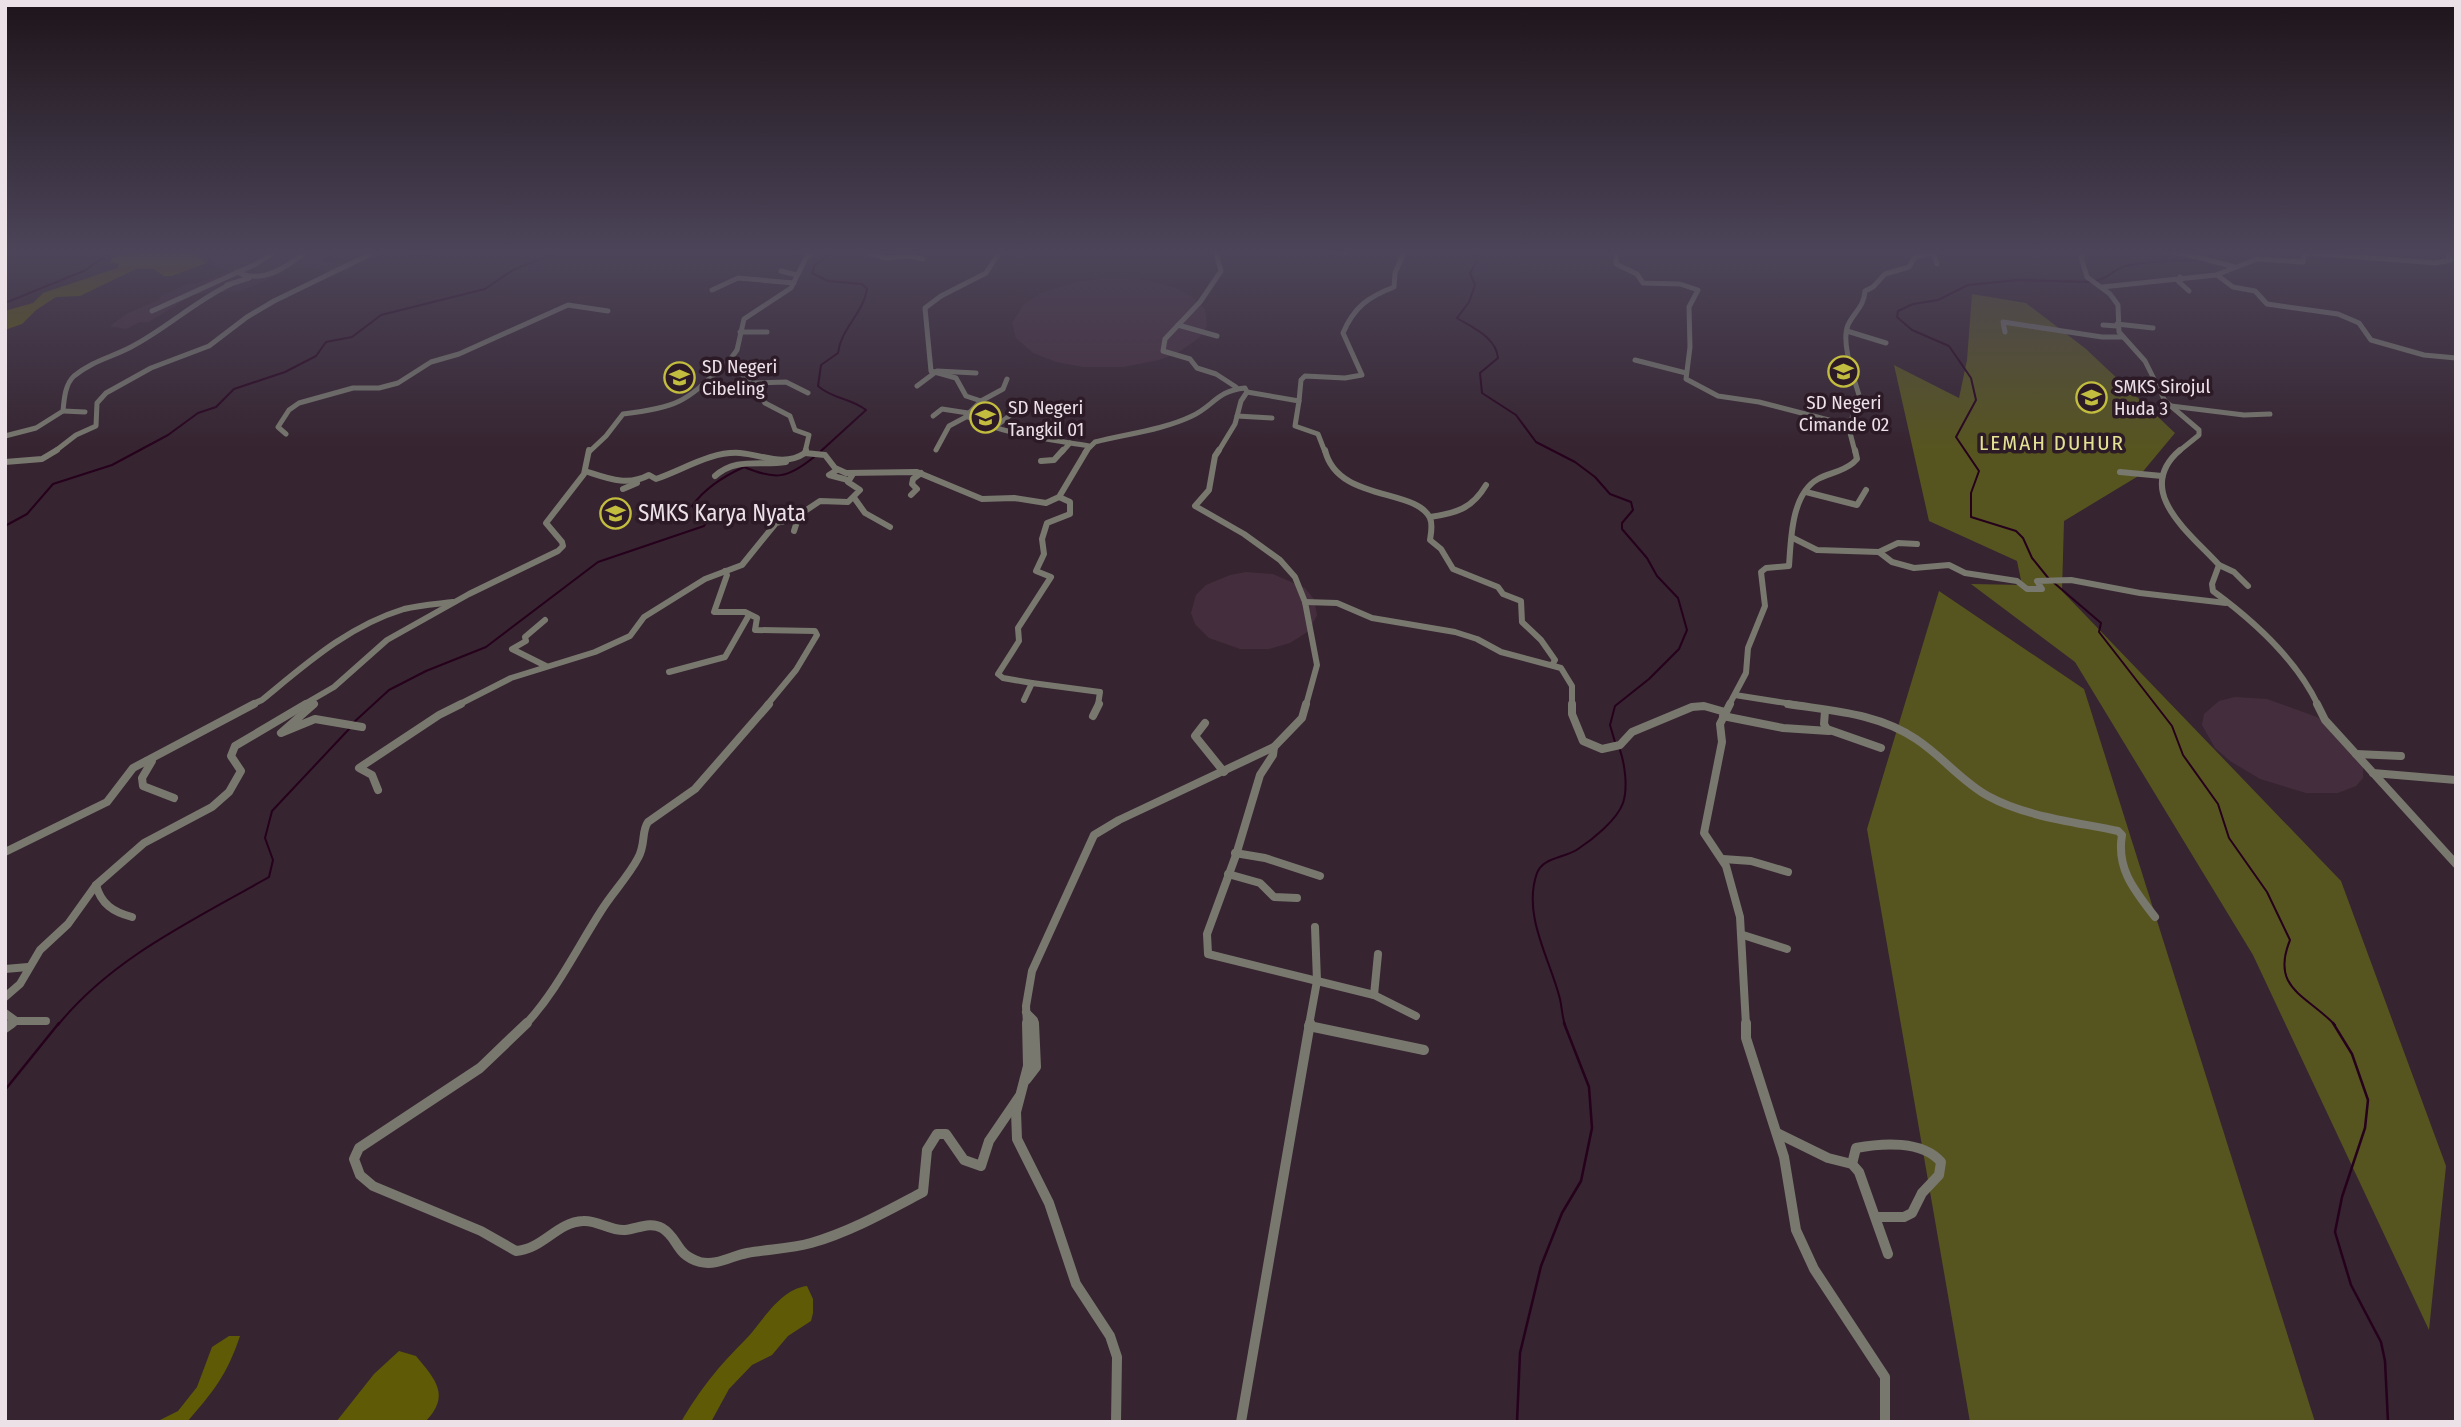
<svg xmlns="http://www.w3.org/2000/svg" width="2461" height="1427" font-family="'Fira Sans Condensed',sans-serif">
<rect width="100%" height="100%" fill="#362430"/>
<g fill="#442d3c">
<polygon points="188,250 336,250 322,260 354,266 346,273 297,267 243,290 193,295 149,322 140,322 126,329 110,326 128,313 161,299 159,297 190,283 195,284 228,271 211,265 191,254"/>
<polygon points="1107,278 1146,280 1176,288 1192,297 1205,309 1207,326 1200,337 1179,352 1159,360 1124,367 1083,367 1056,362 1033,353 1016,338 1012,323 1024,304 1043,292 1077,282"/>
<polygon points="1246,572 1273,574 1305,588 1314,599 1317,615 1309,631 1290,643 1269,649 1240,649 1209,638 1195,624 1191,613 1196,595 1206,585 1230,575"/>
<polygon points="2235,697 2267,699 2317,717 2338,730 2363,762 2363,778 2356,786 2338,793 2306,793 2260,779 2230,761 2215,748 2202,725 2204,714 2219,701"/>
</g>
<g fill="#57551f">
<polygon points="1972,294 2026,303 2086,349 2175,433 2140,475 2064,521 2062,591 2341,881 2446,1166 2429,1330 2253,955 2075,662 1971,584 2022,585 2017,561 1929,521 1894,365 1959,398 1967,360"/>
<polygon points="1939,591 2084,689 2315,1422 1970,1422 1867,829"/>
</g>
<g fill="#5e5a06">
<polygon points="145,250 188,250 207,263 172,276 164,276 153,269 136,269 80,296 56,297 36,310 22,324 5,330 5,312 8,310 33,303 43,293 117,268 119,264 110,263 112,258"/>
<path d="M 807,1286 L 813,1299 L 813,1313 L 811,1321 L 788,1336 L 772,1355 L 752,1365 L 729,1389 L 711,1422 L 681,1422 C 701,1388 718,1367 746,1339 C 763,1321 780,1289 807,1286 Z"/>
<path d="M 229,1336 L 240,1336 C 227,1375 213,1392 187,1422 L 156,1422 L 178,1411 L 197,1387 L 212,1347 Z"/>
<path d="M 399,1351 L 416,1356 C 436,1380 451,1396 425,1422 L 336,1422 L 374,1374 Z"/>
</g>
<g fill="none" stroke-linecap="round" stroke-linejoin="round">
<g stroke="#26011c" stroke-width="2">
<path d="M 1470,250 L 1477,261 L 1470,273 L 1475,285 L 1469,302 L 1457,318 C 1473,328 1496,337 1498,358 L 1480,373 L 1482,393 L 1516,415 L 1536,442 L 1575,462 L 1595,477 L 1610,494 L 1631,502 L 1633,510 L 1622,523 L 1622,529 L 1647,558 L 1657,576 L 1678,598 L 1687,630 L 1679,649 L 1649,679 L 1615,706 L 1610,725 L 1615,742"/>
<polyline points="2208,257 2213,255 2211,250"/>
<path d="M 2096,281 C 2107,279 2114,269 2126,266 C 2150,260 2175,262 2200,260"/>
<polyline points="5,303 86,270 102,258 122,250"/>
<path d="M 821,451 L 866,410 C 851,398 832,399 818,386 L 821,365 L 838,353 C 841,328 863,314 867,289 L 862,284 L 828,281 L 812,273 L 815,265 L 835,250"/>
<polyline points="5,526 27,514 53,484 112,465 168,435 198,413 216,407 234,389 285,372 316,356 326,342 352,337 381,315 485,289 513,270 563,250"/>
<polyline points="2049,579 2032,558 2023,538 2016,531 1971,517 1971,493 1979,471 1956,437 1976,400 1971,378 1949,346 1912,330 1897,317 1898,311 1913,304 1938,300 1968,285 2018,280 2090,282"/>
<path d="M 2053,582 L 2101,623 L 2099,632 L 2172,726 L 2183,755 L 2218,804 L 2229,838 L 2267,892 L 2290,940 C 2270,989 2307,995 2335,1025"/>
<path d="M 353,723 L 389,690 L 426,671 L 486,647 L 598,562 L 704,526 L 709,518 L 692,506 C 705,488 724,476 744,467 C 775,480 787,479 814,457"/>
<path d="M 58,1025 C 113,957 194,920 269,877 L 273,860 L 265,838 L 272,811 L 350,728"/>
<path d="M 1565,1025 C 1562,1016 1562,1008 1560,999 C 1550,959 1522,915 1537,873 C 1543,857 1565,858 1578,849 C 1592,840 1617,820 1623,803 C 1628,788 1625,765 1620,750"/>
</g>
<g stroke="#26011c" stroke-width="2.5">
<polyline points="2333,1023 2352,1054 2368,1100 2365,1128 2342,1197 2335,1232 2351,1285 2381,1342 2385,1361 2388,1422"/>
<polyline points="5,1090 59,1023"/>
<polyline points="1517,1422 1520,1353 1541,1266 1562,1213 1581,1181 1592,1128 1589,1087 1564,1023"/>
</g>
<g stroke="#78786e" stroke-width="5">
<polyline points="405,250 431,252"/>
<polyline points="791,250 811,253"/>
<polyline points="858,250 886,258 910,256 923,259"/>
<path d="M 1001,250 L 986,273 L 941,296 L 925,308 L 931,371 L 956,378 L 966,396 L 981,401 L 966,416 C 1005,435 1047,439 1089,446"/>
<polyline points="1215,250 1221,271 1200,302 1165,339 1163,351 1190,359 1197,368 1216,374 1236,387"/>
<polyline points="1328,250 1347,253 1350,250"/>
<polyline points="1616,250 1616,264 1637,274 1643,283 1680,284 1698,290 1689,307 1690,347 1686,379 1718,396 1759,402 1848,425"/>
<polyline points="2088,250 2081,257 2087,277 2110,294 2118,305 2119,332 2145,361 2165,401 2199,430 2199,435 2178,452"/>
<polyline points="2162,252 2185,254 2235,267"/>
<polyline points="1933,253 1937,264"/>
<polyline points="781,271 797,275"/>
<path d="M 237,272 C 263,285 288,266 308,250"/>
<polyline points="2217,275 2233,287 2255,291 2267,304 2338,314 2359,323 2371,340 2424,355 2456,358"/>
<polyline points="2180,277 2182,279 2178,281 2189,291"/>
<polyline points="227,285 249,278"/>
<polyline points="2102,287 2216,275 2257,259 2303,262 2304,254 2309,253 2436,263 2451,260 2445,250"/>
<polyline points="712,290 738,278 794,283"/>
<polyline points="152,311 256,264 278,250"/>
<polyline points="2117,324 2153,328"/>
<polyline points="1178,325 1217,336"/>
<polyline points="2103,325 2117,326"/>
<polyline points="1847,331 1886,343"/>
<polyline points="740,332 767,332"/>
<polyline points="2005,332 2003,322 2102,337 2123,337"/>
<polyline points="1635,360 1686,373"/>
<polyline points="751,383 786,382 808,393"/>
<polyline points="917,386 937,371 976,373"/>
<polyline points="1247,392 1299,401 1295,426 1318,434 1325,452"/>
<polyline points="981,401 1003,389 1007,379"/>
<path d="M 1299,401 L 1301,380 L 1305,376 L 1345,378 L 1362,375 L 1343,333 C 1354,307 1368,297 1394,287 L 1395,273 L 1405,250"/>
<polyline points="2171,406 2244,415 2270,414"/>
<polyline points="63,411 85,412"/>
<polyline points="933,416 942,409 968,413"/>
<polyline points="1237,416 1272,418"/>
<polyline points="995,427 1022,406"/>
<polyline points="286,434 278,427 289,410 299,403 353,388 379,388 398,383 431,362 459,354 568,305 608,311"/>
<path d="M 5,436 L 36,428 L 63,411 C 64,400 65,384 74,376 C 94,360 110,358 131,347 C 166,329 195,301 231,284"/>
<polyline points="936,450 949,426 966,417"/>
<polyline points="54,452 76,435 96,426 97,403 106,393 151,368 209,346 247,317 274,301 379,250"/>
<path d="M 589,452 L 606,436 L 623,414 C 683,407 686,400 729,361"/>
<polyline points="805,452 809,435 795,430 790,416 765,403 751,383 729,361 737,350 744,319 791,288 806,258 817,250"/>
<polyline points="1062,452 1070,443"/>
<path d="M 1085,452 L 1095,442 C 1126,434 1163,430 1192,416 C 1215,405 1216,391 1245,388 L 1247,392 L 1241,401 L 1235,424 L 1218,452"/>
<path d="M 1855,452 L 1848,425 L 1861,402 C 1856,383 1840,343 1848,325 C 1854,312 1864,307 1865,291 L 1873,287 L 1885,274 L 1909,267 L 1915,257 L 1944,250"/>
</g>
<g stroke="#78786e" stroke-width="6">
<polyline points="806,450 805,453 825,455 835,468 846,473 917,472 982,499 1014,498 1046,503 1059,497 1087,450"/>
<polyline points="1219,450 1215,456 1209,490 1195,506 1244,534 1280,560 1295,577 1305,602 1317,665 1306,705"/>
<path d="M 1325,450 C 1337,502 1416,488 1430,518 C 1433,525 1431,533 1430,540 L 1441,549 L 1453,569 L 1498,587 L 1503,594 L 1521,601 L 1522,622 L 1541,640 L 1555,660 L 1552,665"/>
<path d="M 2180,450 C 2132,491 2191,534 2219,565 L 2212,584 L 2213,591 C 2254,621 2296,659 2318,705"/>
<polyline points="1041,461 1054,460 1063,450"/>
<polyline points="5,462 42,459 57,450"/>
<polyline points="837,470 829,475 848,480"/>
<path d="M 585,471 C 607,478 627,487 649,475 L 656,479 C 683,470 711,451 740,453 C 763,455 784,467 805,453"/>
<polyline points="2120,472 2162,476"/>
<path d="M 715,476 C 736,457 760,466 786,462"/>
<polyline points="623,489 637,483"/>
<polyline points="1806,492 1857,505 1866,490"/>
<polyline points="911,495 917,489 912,484 913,479 921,473"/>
<polyline points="855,499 865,513 890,527"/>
<path d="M 1430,517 C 1456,513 1472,509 1486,485"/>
<polyline points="794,531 799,515"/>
<polyline points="1793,538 1817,550 1879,552 1892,562 1914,568 1949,565 1965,573 2017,581 2027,589 2042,589 2037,581 2071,580 2140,593 2226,603"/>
<polyline points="1879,552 1898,543 1917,544"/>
<polyline points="2219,565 2234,572 2248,586"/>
<polyline points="725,571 727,575 714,612 745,612 757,618 755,630 815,631 817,635 796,670 767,705"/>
<polyline points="1305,602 1337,603 1372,618 1455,632 1477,639 1501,652 1561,668 1572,686 1572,705"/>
<polyline points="545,620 525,637 526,641 512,649 546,666"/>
<polyline points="669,672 725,657 749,615"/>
<polyline points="1032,683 1100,692 1098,705"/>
<polyline points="1735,695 1798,705"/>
<polyline points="1024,700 1032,683 1003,678 998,674 1019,641 1018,628 1051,577 1036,571 1044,554 1042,539 1047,523 1070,514 1070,502 1059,497"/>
<path d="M 251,705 L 262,700 C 306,664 348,626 404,609 C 420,605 437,604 453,602"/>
<polyline points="303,705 334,687 387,640 469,594 558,551 563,546 562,542 546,523 584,474 589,450"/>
<polyline points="458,705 511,678 595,652 630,636 644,617 705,579 742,565 776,523 793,519 820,501 848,502 860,490 848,482 853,474"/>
<path d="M 1729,705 L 1746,673 L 1748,648 L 1765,606 L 1761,572 L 1766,568 L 1789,566 C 1791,540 1791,494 1818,479 C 1829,473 1842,472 1853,463 L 1857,459 L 1855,450"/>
</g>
<g stroke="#78786e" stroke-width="8">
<polyline points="314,704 281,733 315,719 362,727"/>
<polyline points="1572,704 1572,714 1583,741 1602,749 1620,745 1632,732 1692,707 1704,706 1725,712"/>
<polyline points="1730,704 1720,724 1722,742 1704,833 1726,866 1740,917 1746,1025"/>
<path d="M 1788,704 C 1832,711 1878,713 1916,739 C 1942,756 1961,781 1988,796 C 2026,817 2076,822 2118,831 L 2122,835 C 2116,869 2135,891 2155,917"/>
<polyline points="2317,704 2325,720 2456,864"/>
<polyline points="1825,711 1824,724 1827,729 1881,748"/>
<polyline points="1093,716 1099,704"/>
<polyline points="1723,716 1783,728 1829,731"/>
<polyline points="1205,723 1195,736 1224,772"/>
<polyline points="1274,747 1273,755 1260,775 1236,855 1207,934 1208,954 1374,995 1416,1016"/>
<polyline points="2356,754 2401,756"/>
<polyline points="147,761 152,761 142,778 143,786 174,798"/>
<polyline points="2373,773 2456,780"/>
<polyline points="378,790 372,775 359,768 439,715 461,704"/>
<polyline points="5,852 107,802 133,768 254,704"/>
<polyline points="1235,853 1265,858 1320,876"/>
<polyline points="1723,859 1751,861 1788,872"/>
<polyline points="1228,874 1260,883 1274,897 1297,898"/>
<path d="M 96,885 C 101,904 113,912 132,917"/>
<polyline points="1743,935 1787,949"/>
<polyline points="5,969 28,967"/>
<polyline points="1374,995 1378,954"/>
<polyline points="5,997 20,984 40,950 68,924 96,885 144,843 212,807 229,792 241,771 231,756 235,746 306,704"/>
<polyline points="1026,1012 1034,1020 1034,1025"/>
<polyline points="5,1013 16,1021 10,1025"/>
<polyline points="16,1021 46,1021"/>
<path d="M 525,1025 C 556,992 576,950 601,911 C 612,893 628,877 638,858 C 646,844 641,832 648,822 L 695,789 L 769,704"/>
<polyline points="1027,1025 1026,1006 1032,971 1094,835 1119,820 1274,747 1302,718 1306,704"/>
<polyline points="1309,1025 1317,981 1315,927"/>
</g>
<g stroke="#78786e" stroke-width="10">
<path d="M 527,1023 L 480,1068 L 359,1148 L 354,1159 L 360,1175 L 373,1186 L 481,1231 L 516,1251 C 543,1249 557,1222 583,1221 C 598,1220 610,1231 625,1230 C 637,1229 650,1221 662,1228 C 679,1238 675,1255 700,1262 C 717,1266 731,1256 747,1253 C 768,1249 790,1249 811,1243 C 850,1232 887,1211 923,1192 L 927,1150 L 937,1134 L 946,1134 L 964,1160 L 981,1166 L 989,1141 L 1019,1097"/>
<polyline points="1027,1023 1028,1066 1016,1112 1017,1139 1049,1203 1076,1284 1110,1336 1117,1357 1116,1422"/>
<polyline points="1746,1023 1746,1038 1784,1157 1796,1230 1814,1269 1885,1377 1885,1422"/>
<polyline points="1309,1026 1424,1050"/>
<polyline points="5,1028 12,1023"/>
<polyline points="1026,1080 1036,1067 1034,1023"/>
<polyline points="1777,1133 1828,1158 1852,1164 1859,1172 1888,1254"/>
<path d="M 1852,1164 L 1856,1148 C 1882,1143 1922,1140 1941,1162 L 1939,1175 L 1922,1193 L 1912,1213 L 1904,1217 L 1877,1217"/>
<polyline points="1241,1422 1310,1023"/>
</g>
</g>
<linearGradient id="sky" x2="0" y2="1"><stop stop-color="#1e141a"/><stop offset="0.56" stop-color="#4c4559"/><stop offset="1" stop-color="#4c4559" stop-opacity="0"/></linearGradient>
<rect width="2461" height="450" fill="url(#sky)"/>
<defs>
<symbol id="school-ring" viewBox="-11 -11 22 22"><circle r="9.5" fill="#2c1a26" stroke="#c2bd3f" stroke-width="1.5"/><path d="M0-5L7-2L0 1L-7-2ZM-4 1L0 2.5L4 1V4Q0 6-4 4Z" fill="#c2bd3f"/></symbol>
</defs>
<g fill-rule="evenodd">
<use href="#school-ring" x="1826" y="354" width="35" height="35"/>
<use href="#school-ring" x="662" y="360" width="35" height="35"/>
<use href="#school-ring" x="2074" y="380" width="35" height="35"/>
<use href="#school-ring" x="968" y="400" width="35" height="35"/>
<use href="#school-ring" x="598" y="496" width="35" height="35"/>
</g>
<g text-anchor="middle" stroke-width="7" stroke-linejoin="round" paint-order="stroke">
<g font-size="19" fill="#ede1e8" stroke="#2c1a26" text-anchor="start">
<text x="702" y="373">SD Negeri<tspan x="702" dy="22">Cibeling</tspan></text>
<text x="2114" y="393">SMKS Sirojul<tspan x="2114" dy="22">Huda 3</tspan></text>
<text x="1844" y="409" text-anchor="middle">SD Negeri<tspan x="1844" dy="22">Cimande 02</tspan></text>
<text x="1008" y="414">SD Negeri<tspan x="1008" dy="22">Tangkil 01</tspan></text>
</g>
<g font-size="21" letter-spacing="2" fill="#e4e294" stroke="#2c1a26">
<text x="2052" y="450">LEMAH DUHUR</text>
</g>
<g font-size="23" fill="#ede1e8" stroke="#2c1a26" text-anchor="start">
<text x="638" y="521">SMKS Karya Nyata</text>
</g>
</g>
<rect width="2461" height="1427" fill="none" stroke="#ede1e8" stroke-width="14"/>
</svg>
